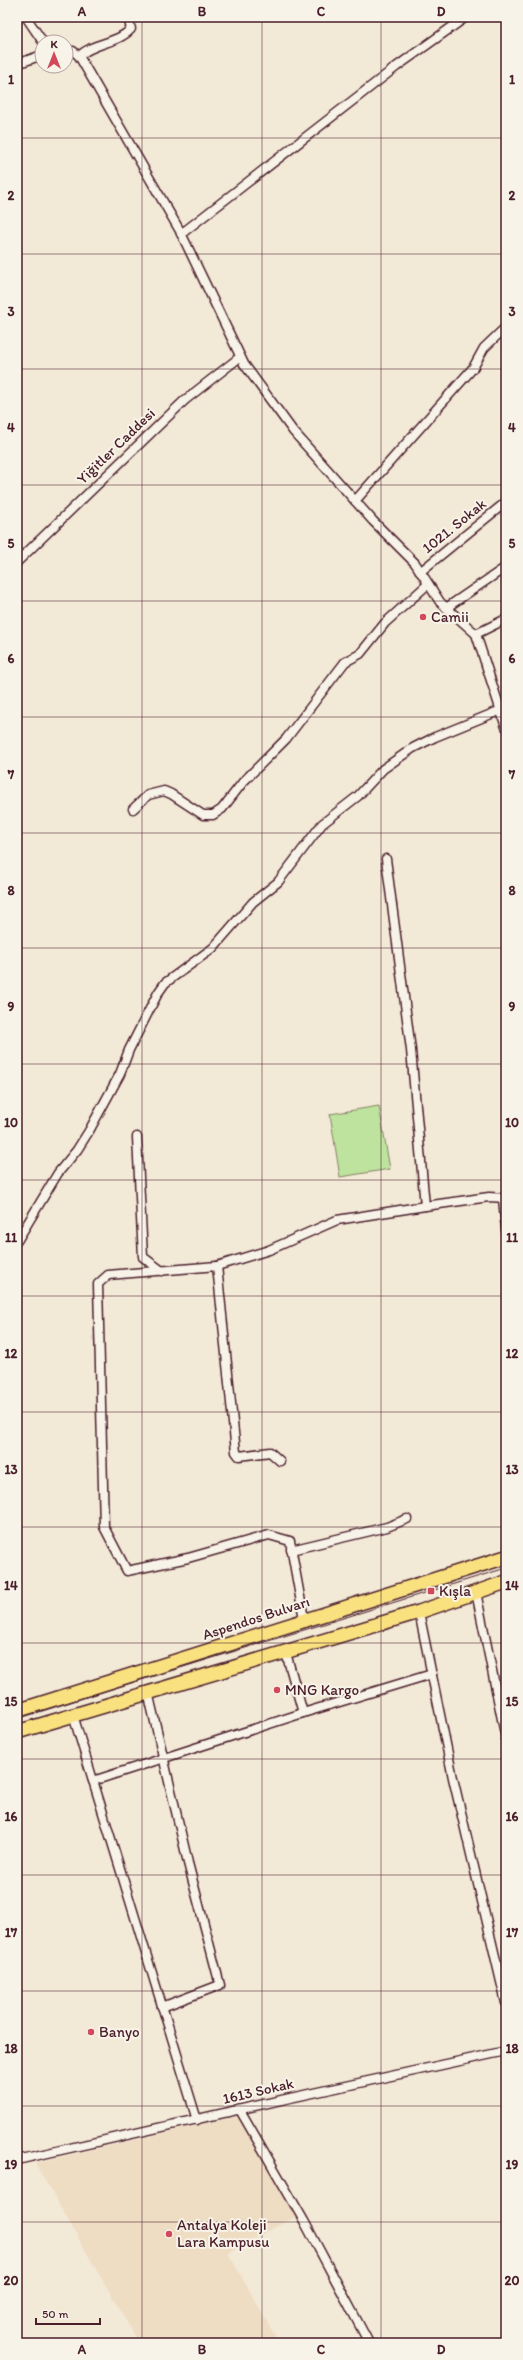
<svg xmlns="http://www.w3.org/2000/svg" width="523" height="2360" font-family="Itim,sans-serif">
<rect width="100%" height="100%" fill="#f3e9d7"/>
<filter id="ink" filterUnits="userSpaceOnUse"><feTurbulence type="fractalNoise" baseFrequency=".025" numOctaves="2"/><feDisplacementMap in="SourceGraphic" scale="8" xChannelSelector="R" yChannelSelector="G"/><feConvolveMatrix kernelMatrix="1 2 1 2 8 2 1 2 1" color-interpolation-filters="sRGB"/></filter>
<g filter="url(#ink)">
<polygon fill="#eedcc3" points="239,2116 298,2215 228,2253 279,2343 139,2343 35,2163"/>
<polygon fill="#bde39e" stroke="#848164" points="379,1106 390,1169 340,1177 330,1114"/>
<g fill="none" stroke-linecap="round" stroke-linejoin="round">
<defs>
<g id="minor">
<polyline points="26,17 43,42"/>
<polyline points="66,51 73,51 79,56 180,231 244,364 293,431 373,521 415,563 440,602 476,634 506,727"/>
<path d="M 79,56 C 94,42 117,44 131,29 L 128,17"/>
<polyline points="17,64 42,55"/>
<polyline points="181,234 396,67 466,17"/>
<polyline points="355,501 473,368 484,348 506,327"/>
<polyline points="17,562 185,400 240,357"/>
<polyline points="420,572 506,502"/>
<polyline points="446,608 506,567"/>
<polyline points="476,634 506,619"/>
<polyline points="133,809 148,795 164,791 171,794 203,815 213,815 222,809 243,782 286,739 345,662 360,654 385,623 428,584"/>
<polyline points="386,859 411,1050 425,1206"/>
<polyline points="137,1137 143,1257 162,1271"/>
<polyline points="503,1198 506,1230"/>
<polyline points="17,1241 58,1173 77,1150 89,1131 120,1074 129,1050 158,993 165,983 213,948 253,902 278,882 322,824 358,796 383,769 413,748 435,737 506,708"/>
<polyline points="217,1266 269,1250 337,1220 425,1206 489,1197 506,1198"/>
<polyline points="280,1461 270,1452 239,1456 236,1452 217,1266 108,1275 98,1284 104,1527 127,1571 188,1558 269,1535 290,1541 304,1619"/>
<polyline points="291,1550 387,1527 407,1519"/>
<polyline points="476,1592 506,1739"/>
<polyline points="419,1612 453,1778 506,2003"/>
<polyline points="148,1692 188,1863 220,1985 162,2007"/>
<polyline points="303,1713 432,1674"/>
<polyline points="73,1715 197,2120"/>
<polyline points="93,1781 303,1713 286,1653"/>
<polyline points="240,2110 304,2221 369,2343"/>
<polyline points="17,2160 290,2098 506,2051"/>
</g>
<g id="primary">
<polyline points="17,1711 506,1557"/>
<polyline points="17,1732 419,1612 506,1582"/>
</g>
</defs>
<use href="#minor" stroke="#4a1f2b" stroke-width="11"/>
<use href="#primary" stroke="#4a1f2b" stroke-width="16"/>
<use href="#minor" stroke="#f7f3e8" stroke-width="8"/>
<use href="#primary" stroke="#fae180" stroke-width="13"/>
<polyline stroke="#4a1f2b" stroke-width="1" points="17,1718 506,1568"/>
</g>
</g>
<path fill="none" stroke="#4a1f2b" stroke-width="1" stroke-opacity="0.55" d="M 142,17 L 142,2343M 262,17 L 262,2343M 381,17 L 381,2343M 17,138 L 506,138M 17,254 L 506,254M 17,369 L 506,369M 17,485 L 506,485M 17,601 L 506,601M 17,717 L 506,717M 17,833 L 506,833M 17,948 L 506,948M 17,1064 L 506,1064M 17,1180 L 506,1180M 17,1296 L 506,1296M 17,1412 L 506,1412M 17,1527 L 506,1527M 17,1643 L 506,1643M 17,1759 L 506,1759M 17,1875 L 506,1875M 17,1991 L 506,1991M 17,2106 L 506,2106M 17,2222 L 506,2222"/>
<g fill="#d1495b" stroke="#f7f3e8" stroke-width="1.5">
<circle cx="423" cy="617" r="4"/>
<rect x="427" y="1587" width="8" height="8" rx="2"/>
<circle cx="277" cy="1690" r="4"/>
<circle cx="91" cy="2032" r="4"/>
<circle cx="169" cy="2234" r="4"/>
</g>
<g text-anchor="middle" stroke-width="4" stroke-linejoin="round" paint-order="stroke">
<g font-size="15" fill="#4a1f2b" stroke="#f7f3e8">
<text transform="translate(116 446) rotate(-44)" y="5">Yiğitler Caddesi</text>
<text transform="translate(454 526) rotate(-39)" y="5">1021. Sokak</text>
<text transform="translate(256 1618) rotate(-18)" y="5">Aspendos Bulvarı</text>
<text transform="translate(258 2091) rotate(-13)" y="5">1613 Sokak</text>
</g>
<g font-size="15" fill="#4a1f2b" stroke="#f7f3e8" text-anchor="start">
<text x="431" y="622">Camii</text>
<text x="439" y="1596">Kışla</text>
<text x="285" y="1695">MNG Kargo</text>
<text x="99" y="2037">Banyo</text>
<text x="177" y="2230">Antalya Koleji<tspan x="177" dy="17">Lara Kampusu</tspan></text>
</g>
</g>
<rect width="523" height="2360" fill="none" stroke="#f7f3e8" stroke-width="44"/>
<g transform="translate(54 54)"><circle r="19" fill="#f7f3e8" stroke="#b29e9c"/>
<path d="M0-3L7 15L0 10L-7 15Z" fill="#d1495b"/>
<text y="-6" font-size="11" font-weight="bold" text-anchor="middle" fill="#4a1f2b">K</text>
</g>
<path d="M36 2318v6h64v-6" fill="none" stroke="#4a1f2b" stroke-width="2"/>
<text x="42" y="2318" font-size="12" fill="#4a1f2b" stroke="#f7f3e8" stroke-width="3" paint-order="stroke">50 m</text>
<rect x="22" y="22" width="479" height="2316" fill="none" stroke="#4a1f2b" stroke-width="1.5"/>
<g font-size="13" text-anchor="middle" font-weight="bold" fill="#4a1f2b">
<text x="82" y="16">A</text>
<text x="202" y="16">B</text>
<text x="321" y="16">C</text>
<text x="441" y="16">D</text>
<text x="11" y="84">1</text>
<text x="512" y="84">1</text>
<text x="11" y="200">2</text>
<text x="512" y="200">2</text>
<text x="11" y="316">3</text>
<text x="512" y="316">3</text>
<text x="11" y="432">4</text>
<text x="512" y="432">4</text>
<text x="11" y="548">5</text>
<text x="512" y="548">5</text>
<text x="11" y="663">6</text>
<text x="512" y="663">6</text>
<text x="11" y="779">7</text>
<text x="512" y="779">7</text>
<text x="11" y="895">8</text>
<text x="512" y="895">8</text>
<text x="11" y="1011">9</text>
<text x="512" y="1011">9</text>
<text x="11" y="1127">10</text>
<text x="512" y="1127">10</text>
<text x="11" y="1242">11</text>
<text x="512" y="1242">11</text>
<text x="11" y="1358">12</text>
<text x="512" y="1358">12</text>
<text x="11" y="1474">13</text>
<text x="512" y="1474">13</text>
<text x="11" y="1590">14</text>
<text x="512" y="1590">14</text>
<text x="11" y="1706">15</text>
<text x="512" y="1706">15</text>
<text x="11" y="1821">16</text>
<text x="512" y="1821">16</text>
<text x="11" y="1937">17</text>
<text x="512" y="1937">17</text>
<text x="11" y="2053">18</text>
<text x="512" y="2053">18</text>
<text x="11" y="2169">19</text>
<text x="512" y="2169">19</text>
<text x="11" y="2285">20</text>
<text x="512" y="2285">20</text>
<text x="82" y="2354">A</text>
<text x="202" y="2354">B</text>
<text x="321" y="2354">C</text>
<text x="441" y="2354">D</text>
</g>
</svg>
